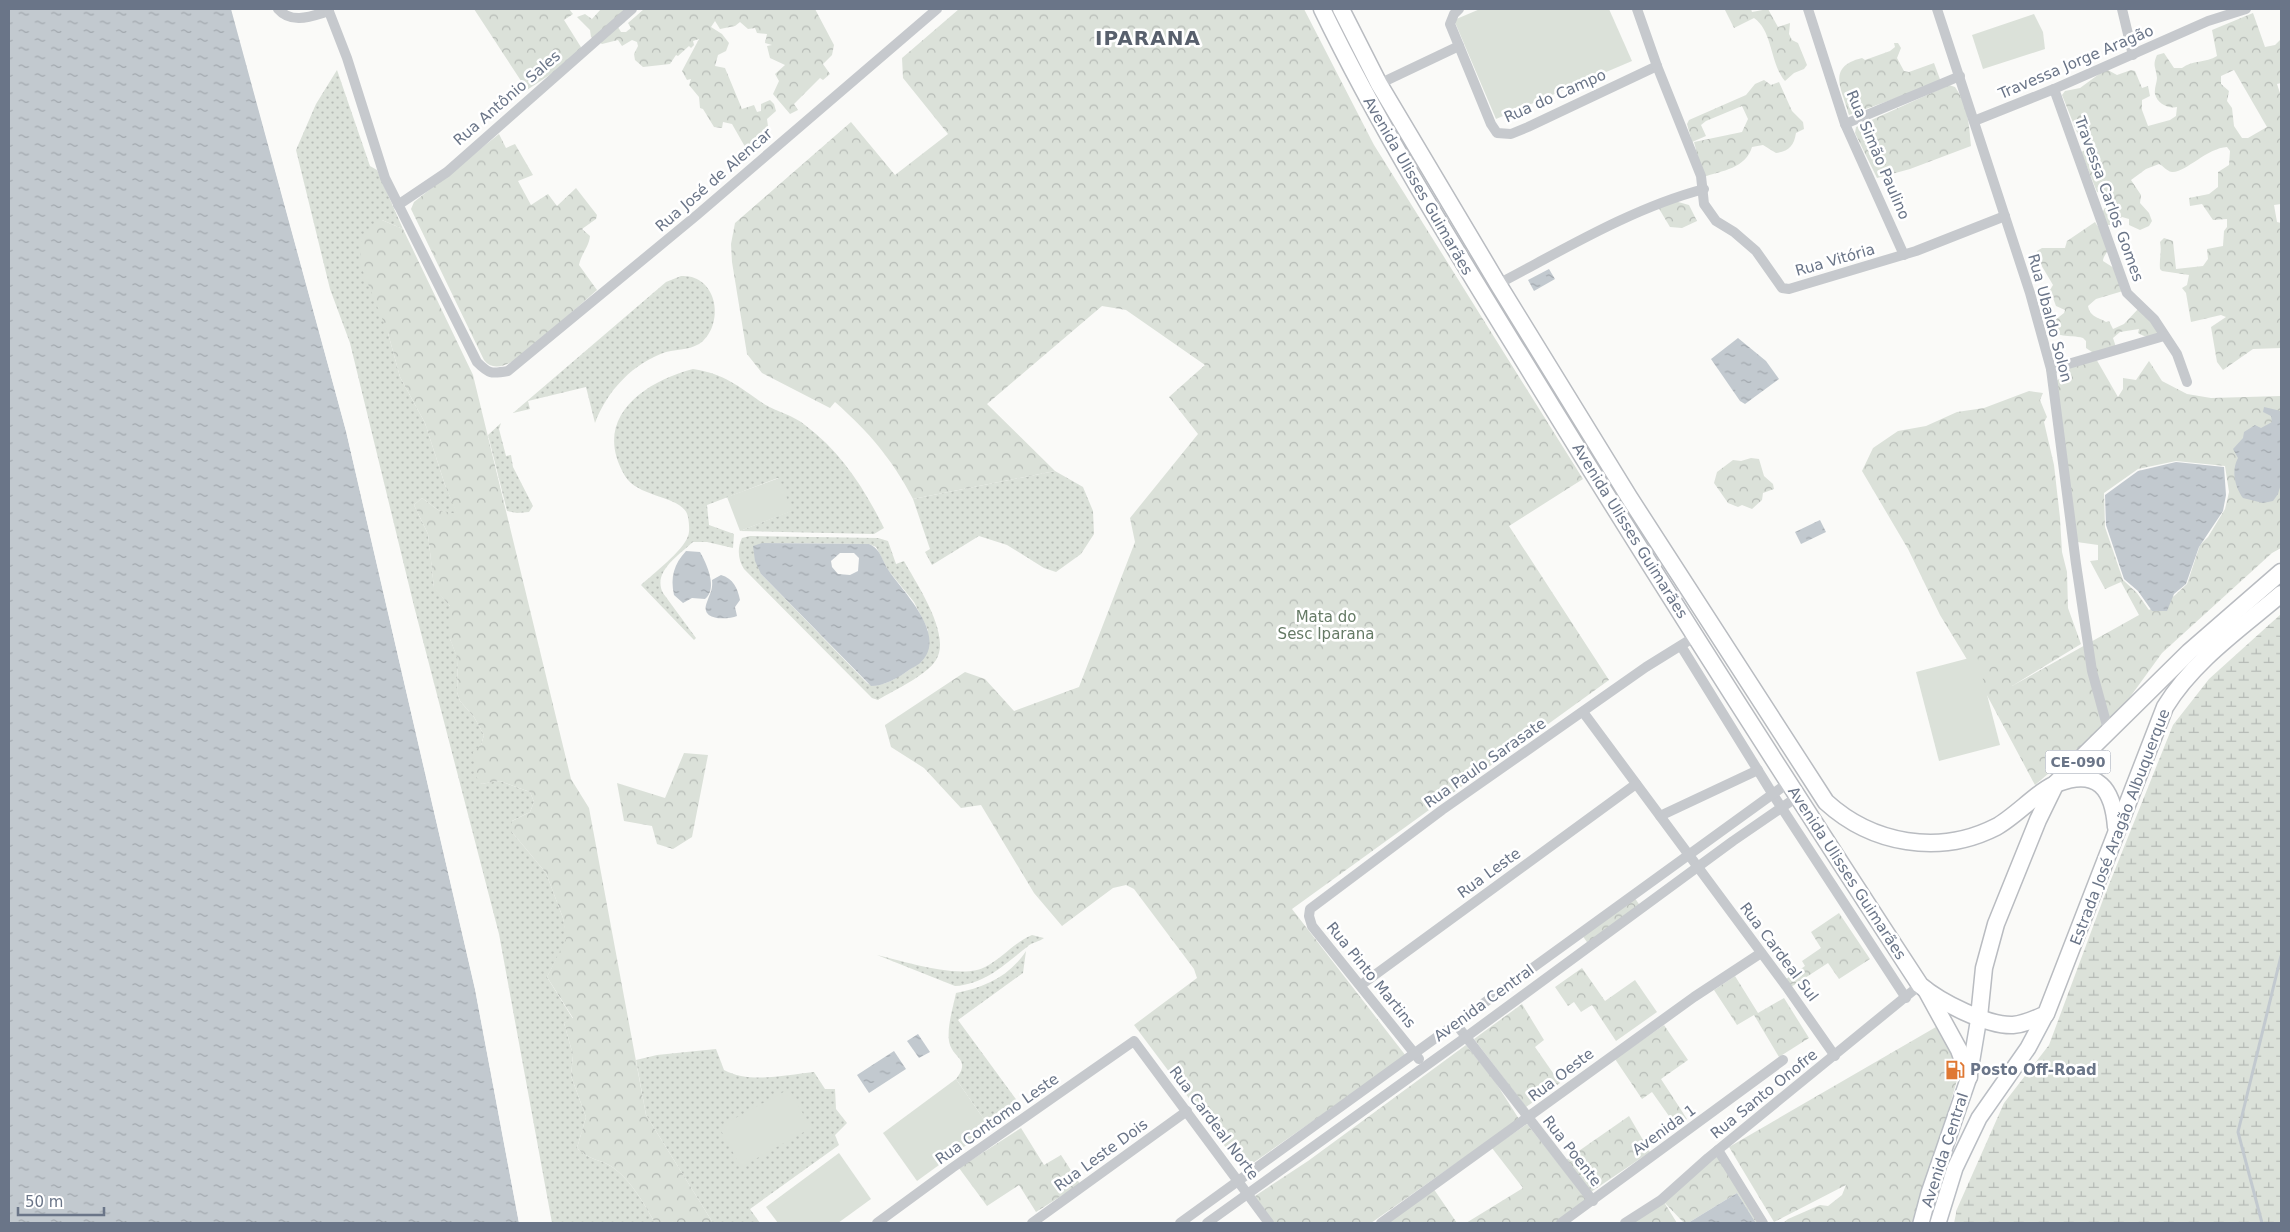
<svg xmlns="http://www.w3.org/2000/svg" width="2290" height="1232" font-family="'DejaVu Sans',sans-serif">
<defs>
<pattern id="grass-dots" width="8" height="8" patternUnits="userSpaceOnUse" patternTransform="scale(1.25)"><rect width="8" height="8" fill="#dbe1d9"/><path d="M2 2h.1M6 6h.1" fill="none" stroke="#b6bbb6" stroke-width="1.8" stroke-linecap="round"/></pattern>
<pattern id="forest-crowns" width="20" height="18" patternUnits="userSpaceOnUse" patternTransform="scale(1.25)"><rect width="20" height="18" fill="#dbe1d9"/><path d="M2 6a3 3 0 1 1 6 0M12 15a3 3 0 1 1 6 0" fill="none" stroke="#b6bbb6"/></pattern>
<pattern id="wetland-marsh" width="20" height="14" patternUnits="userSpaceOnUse" patternTransform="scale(1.25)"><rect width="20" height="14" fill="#dbe1d9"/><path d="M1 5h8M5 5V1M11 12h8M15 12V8" fill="none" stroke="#b6bbb6"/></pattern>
<pattern id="water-ripples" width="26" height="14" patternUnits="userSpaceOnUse" patternTransform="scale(1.25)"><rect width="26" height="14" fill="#c2c9cf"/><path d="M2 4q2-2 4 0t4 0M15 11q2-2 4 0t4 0" fill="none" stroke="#a2a8ae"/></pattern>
</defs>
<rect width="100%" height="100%" fill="#fafaf8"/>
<g fill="url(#grass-dots)" fill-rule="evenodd">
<path d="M 337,70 L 370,166 L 377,170 L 403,229 L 382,220 L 388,333 L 400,377 L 425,423 L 445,485 L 458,515 L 438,510 L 422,498 L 414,505 L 428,534 L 434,587 L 450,606 L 450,639 L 458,659 L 457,692 L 460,701 L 474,717 L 484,735 L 481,745 L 480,784 L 500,781 L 530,792 L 534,802 L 530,812 L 512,821 L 512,832 L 546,873 L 563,918 L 567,939 L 547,977 L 573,1019 L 564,1023 L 573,1055 L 571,1076 L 586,1117 L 577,1148 C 589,1161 603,1159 615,1169 C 633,1183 644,1204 655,1223 L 552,1223 L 499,934 L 414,606 L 350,343 L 330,289 L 296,150 L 316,104 Z"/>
<path d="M 681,276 C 716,274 725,320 703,341 C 693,350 679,349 666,352 C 633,363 607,391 595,423 L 586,387 L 528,401 L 530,409 L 513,413 L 666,282 Z"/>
<path d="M 693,369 C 725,374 738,386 764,404 C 777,412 793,415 805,425 C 841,452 864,488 884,528 L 874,534 L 740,531 L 791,511 L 778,478 L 707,505 L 709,525 L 734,534 L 733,548 L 707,542 L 693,542 C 679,555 652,572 663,593 L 696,638 L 694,640 L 641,585 C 653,574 683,551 688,536 C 690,531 689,523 688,517 C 684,495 639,499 625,476 C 591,419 643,382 693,369 Z"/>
<polygon points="501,423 499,429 506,456 511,455 513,467 533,506 529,512 517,513 507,511 488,435"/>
<polygon points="1055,471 1083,487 1093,511 1094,534 1081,554 1056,572 1044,568 1007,545 979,536 932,565 925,552 930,549 913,499"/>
<path d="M 750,536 L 878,538 L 888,541 L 896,564 L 904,561 C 916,583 952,635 936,660 C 926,676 894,690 878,700 L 872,698 L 744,569 C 738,560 737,548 742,538 ZM 762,543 L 869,544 L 876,547 L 888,570 L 914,602 L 928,630 L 922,661 C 910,669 880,693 867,683 L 761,574 Z"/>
<path d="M 1032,935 L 1044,938 C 1039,942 1032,942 1027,947 C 1005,964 985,984 955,986 L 877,955 C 904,961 963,981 987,966 C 1003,957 1015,942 1032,935 Z"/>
<path d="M 1026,951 L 1023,973 L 958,1020 L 1021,1106 L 990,1128 L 956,1079 C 972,1058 952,1059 949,1041 C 947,1026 953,1008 956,993 C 984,988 1010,976 1026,951 Z"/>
<path d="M 716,1049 L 724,1070 C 750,1084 784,1075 814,1072 L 825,1089 L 835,1089 L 836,1109 L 847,1123 L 835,1135 L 839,1145 L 750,1209 L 760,1223 L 713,1223 L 646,1115 L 636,1060 L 657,1055 Z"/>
</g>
<g fill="url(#forest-crowns)" fill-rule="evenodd">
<polygon points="474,9 569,9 573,14 564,20 584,52 527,90"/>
<polygon points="601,9 628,9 625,22 618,27 621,32 626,32 631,28 628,23 644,9 815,9 834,45 832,55 823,64 830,74 823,80 820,78 794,104 798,110 790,114 773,94 779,81 775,74 785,65 770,58 767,46 772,45 765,43 767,34 757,33 755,28 748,29 740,22 735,26 720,29 715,21 711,27 722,34 729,43 726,51 718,55 715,66 725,68 742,109 754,105 757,112 761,111 761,104 770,100 774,104 776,111 767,119 769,134 748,152 732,124 723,122 722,128 714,127 703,109 700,108 699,97 689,85 691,79 687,80 682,71 699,39 693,41 694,45 691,48 689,46 678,56 676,55 670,64 643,67 635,60 634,54 638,46 637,42 632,40 622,46 618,40 602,44 591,37 590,30 577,17 585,14 592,19"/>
<path d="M 959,9 L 1304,9 L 1374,145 L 1583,479 L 1509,526 L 1609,680 L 1292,909 L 1406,1056 L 1250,1165 L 1236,1161 L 1134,1025 L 1197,978 L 1194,969 L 1134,889 L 1126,885 L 1113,888 L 1062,926 L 1034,893 L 981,805 L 961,808 L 924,768 L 891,747 L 885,725 L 965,672 L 985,679 L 1014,711 L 1079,687 L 1135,542 L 1130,518 L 1198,434 L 1169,397 L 1205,365 L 1126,310 L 1102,306 L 987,404 L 1055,471 L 913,499 C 892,459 869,432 835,402 L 830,408 L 762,373 L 747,354 L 732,262 L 731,244 L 735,223 L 851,122 L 895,175 L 948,134 L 903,78 L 902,58 Z"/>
<path d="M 1729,9 L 1751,9 L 1752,12 L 1768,9 L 1778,27 L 1790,23 L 1789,34 L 1792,40 L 1798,43 L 1807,65 L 1804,69 L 1794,73 L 1785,81 C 1770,64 1773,31 1754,18 L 1734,28 L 1725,10 Z"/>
<path d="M 2253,13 L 2265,47 L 2275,45 L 2281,39 L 2281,83 L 2277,84 L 2281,96 L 2281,204 L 2274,205 L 2277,222 L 2281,223 L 2281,348 L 2253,349 L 2223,370 L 2217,362 L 2211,327 L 2226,317 L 2221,315 L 2191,322 L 2186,293 L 2182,288 L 2187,285 L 2189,275 L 2162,271 L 2160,269 C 2159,259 2162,252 2160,242 L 2164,238 L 2173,241 L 2176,269 L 2203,266 L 2208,259 L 2207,249 L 2223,246 L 2224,231 L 2227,227 L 2227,219 L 2213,220 L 2202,204 L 2190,206 L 2189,198 L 2209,194 L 2218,187 L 2218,172 L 2229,165 L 2230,151 L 2227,147 C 2207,148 2185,173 2172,172 C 2166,171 2164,166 2159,164 L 2146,169 L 2131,180 L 2141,195 L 2140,203 L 2149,213 L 2152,221 L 2149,226 L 2140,230 L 2129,225 L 2129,219 L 2122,217 L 2110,225 L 2106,225 L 2102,213 L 2110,199 L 2107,194 L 2097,192 L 2081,152 L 2092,147 L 2087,137 L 2080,140 L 2062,95 L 2065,91 L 2080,88 L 2106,69 L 2117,75 L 2131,70 L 2135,71 L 2142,88 L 2148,86 L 2150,96 L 2142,100 L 2142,110 L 2148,126 L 2170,120 L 2176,116 L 2177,107 C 2168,109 2157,103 2155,94 C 2154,89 2157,82 2157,78 C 2156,67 2152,66 2157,55 L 2164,53 L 2174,68 L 2182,68 C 2192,60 2206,63 2217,56 L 2212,30 ZM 2234,70 L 2267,127 L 2248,138 L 2242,138 L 2234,126 L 2232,108 L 2227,101 L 2229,91 L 2221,84 L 2221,76 Z"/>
<path d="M 1894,43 L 1898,43 L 1901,48 L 1897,58 L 1904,71 L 1909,72 L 1934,63 L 1941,82 L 1849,115 C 1843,90 1825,67 1862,58 L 1865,60 L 1890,51 L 1895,47 Z"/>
<path d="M 1764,80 L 1771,85 L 1779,82 L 1792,111 L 1803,122 L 1804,129 L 1796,133 C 1794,146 1789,151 1776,153 L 1763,145 L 1752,147 C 1746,168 1722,171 1703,177 L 1694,142 L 1742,132 L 1748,119 L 1742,106 L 1706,121 L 1701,125 L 1706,136 L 1692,142 L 1687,124 L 1689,120 L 1746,95 L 1755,84 Z"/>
<path d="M 1949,85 L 1955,87 C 1968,105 1969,124 1971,146 L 1910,169 L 1877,178 L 1855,133 L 1856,127 Z"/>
<path d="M 499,134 L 506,148 L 515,144 L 533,175 L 518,181 L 531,205 L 548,194 L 557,206 L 576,188 L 597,215 L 596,219 L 582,229 L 590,236 C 589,247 581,254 579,265 L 597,290 L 527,352 C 516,360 495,375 484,360 L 411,209 L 414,202 Z"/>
<polygon points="1671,200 1689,205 1697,221 1682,228 1670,227 1658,207"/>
<path d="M 382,220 L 403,229 L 473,375 L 571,779 L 589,808 L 646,1115 L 713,1223 L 655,1223 C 644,1204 633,1183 615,1169 C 603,1159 589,1161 577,1148 L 586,1117 L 571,1076 L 573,1055 L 564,1023 L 573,1018 L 547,977 L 566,939 L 563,918 L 546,873 L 512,832 L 512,821 L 530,812 L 534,802 L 530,792 L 500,781 L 480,784 L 475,774 L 473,752 L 481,745 L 484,735 L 474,717 L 460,701 L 457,692 L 458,660 L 450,639 L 450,606 L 434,588 L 428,534 L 414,505 L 422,498 L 438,510 L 457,514 L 445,485 L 425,423 L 400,377 L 388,333 L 360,264 L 361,242 L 372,225 Z"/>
<path d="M 2095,222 C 2100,230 2109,239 2108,249 C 2107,254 2103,256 2103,261 L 2114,268 L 2123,291 L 2096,299 L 2088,306 C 2090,317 2098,317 2106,322 L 2109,321 L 2113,329 L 2124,324 L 2139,308 C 2146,314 2156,327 2159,335 C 2151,338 2146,338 2138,333 L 2139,329 L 2120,332 L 2113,338 L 2116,347 L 2095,354 L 2086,348 L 2086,341 L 2083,338 C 2070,334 2054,340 2050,324 L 2064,313 L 2065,310 L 2056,306 L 2050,290 L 2053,285 L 2040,263 L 2037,251 L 2042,248 L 2065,248 L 2067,241 Z"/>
<path d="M 2095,357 L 2118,397 L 2123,389 L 2123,378 L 2136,380 L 2149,361 L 2162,381 L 2187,394 L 2211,398 L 2281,396 L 2281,548 L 2272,553 L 2162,653 L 2117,715 L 2035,785 L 1974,671 L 1940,615 L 1908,549 L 1862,471 L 1873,448 L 1898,431 L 1926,426 L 1957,412 L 1984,408 L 2029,391 L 2043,393 L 2040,400 L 2047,417 L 2044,422 L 2054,465 L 2060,518 L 2062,552 L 2067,572 L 2068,608 L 2081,644 L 2012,686 L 2139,615 L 2121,582 L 2105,589 L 2090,561 L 2098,560 L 2098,545 L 2077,542 L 2054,382 L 2061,378 L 2060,370 ZM 2176,461 L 2225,466 L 2229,492 L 2225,509 L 2208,537 L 2200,545 L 2187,584 L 2174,596 L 2149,610 L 2137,593 L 2123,580 L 2105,527 L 2104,493 L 2138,469 Z"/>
<polygon points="1751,458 1759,459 1764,476 1773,484 1774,489 1763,493 1762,500 1752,509 1742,505 1738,507 1728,503 1714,483 1717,472 1733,460 1741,461"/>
<polygon points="684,753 708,755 692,837 673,849 657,844 652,826 624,821 617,783 665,798"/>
<polygon points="1634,897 1641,907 1589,945 1582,935"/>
<polygon points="1839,913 1870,959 1839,979 1828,963 1791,987 1786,979 1805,966 1802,961 1821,948 1811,932"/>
<polygon points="1582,968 1605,1001 1635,980 1657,1012 1616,1041 1592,1005 1581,1012 1574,1002 1568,1006 1555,987"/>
<polygon points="1735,976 1758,1013 1784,998 1809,1038 1779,1057 1754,1015 1737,1025 1714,990"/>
<polygon points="1522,1004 1544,1040 1535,1047 1560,1083 1526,1107 1474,1039"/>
<polygon points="1664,1025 1688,1060 1661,1079 1687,1119 1676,1126 1652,1092 1642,1099 1615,1059"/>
<polygon points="1936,1027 1957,1064 1957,1080 1916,1223 1783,1223 1788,1219 1820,1205 1828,1206 1842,1195 1846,1185 1774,1222 1729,1147"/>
<polygon points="1466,1045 1494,1080 1519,1119 1371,1223 1274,1223 1255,1196 1308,1161"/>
<polygon points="1629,1116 1650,1152 1588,1194 1563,1162"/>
<polygon points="1527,1124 1588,1201 1557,1223 1466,1223 1523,1188 1492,1148"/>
<polygon points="1021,1128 1044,1165 1061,1155 1080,1184 1036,1212 1019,1185 987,1206 959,1168"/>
<polygon points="1723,1152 1768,1223 1756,1223 1737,1193 1688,1223 1684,1223 1664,1202 1677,1223 1625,1223"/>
<polygon points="1433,1188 1457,1223 1391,1223 1388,1220"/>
</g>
<polygon fill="url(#wetland-marsh)" points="2281,614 2281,1223 1954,1223 1957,1209 2004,1103 2049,1045 2104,897 2173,725 2209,679"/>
<g fill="#dbe1d9">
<polygon points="1480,9 1609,9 1632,61 1496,119 1454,20"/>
<polygon points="2034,14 2043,32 2045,49 1983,69 1972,35"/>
<polygon points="779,478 792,511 740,531 727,497"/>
<polygon points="1977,656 2000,745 1939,761 1916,672"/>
<polygon points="956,1079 990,1128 917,1181 883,1133"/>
<polygon points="789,1089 811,1128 741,1167 719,1127"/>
<polygon points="839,1153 871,1199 838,1223 778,1223 766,1207"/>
</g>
<g fill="url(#water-ripples)" fill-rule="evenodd">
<polygon points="9,9 232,10 346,431 475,989 519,1223 9,1223"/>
<polygon points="1549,269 1555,279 1534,291 1528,280"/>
<polygon points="1738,338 1766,361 1779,379 1745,404 1740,401 1711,359"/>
<path d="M 2264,407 L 2281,411 L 2281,484 L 2278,494 L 2273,501 L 2263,503 L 2243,498 C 2235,487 2231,471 2238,458 L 2233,449 L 2243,438 L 2244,432 L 2255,425 L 2261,428 L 2272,422 L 2271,416 L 2263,412 Z"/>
<polygon points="2176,462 2224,467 2226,495 2223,511 2199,547 2186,584 2174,594 2167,611 2152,611 2138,591 2124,579 2106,525 2105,495 2138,471"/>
<polygon points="1820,520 1826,532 1801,544 1795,532"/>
<path d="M 762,543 L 869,544 C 881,549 882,561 889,571 C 903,592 947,634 922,661 C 919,665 913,667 909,670 C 898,678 884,686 871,686 L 761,574 L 755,561 L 753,546 ZM 840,553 L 854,553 L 859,558 L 858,571 L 850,575 L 838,574 L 832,567 L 831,561 Z"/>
<path d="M 686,551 L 700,552 C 707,564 718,589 705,599 L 692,598 L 683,603 L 674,595 C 670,577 674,564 686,551 Z"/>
<path d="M 721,575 C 733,578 738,589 740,600 L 735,607 L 737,616 C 727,620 699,621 707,602 C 710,593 713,590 712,580 Z"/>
<polygon points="918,1034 930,1052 919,1058 907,1041"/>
<polygon points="894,1051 906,1069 869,1093 857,1075"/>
<polygon points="1737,1193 1756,1223 1688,1223"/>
</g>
<polygon fill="#fafaf8" points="231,9 234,9 349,430 477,988 522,1223 519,1223 475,989 346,431"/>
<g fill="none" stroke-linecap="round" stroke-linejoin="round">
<polyline stroke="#c2c9cf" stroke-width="3" points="2262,1223 2238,1132 2281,956"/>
<defs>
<g id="secondary">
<polyline points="1921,1223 1929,1193 1969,1077 1979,1017"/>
<polyline points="1938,1223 1955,1168 1979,1118 2028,1048 2046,1014"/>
</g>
<g id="primary">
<path d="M 1322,9 C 1389,147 1472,276 1552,407 C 1672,602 1795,794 1920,985 C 1940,1002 1987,1026 2013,1025 C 2025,1024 2035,1019 2046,1014 L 2165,707 C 2193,661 2241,628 2281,594"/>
<path d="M 1341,9 L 1379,84 L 1498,284 L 1629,497 L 1826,802 C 1872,844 1939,856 1996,827 C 2015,817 2040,789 2058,783 C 2098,768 2113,789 2116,827"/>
<polyline points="1926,990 1959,1050 1969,1077"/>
<polyline points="1979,1017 1984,968 1996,924 2038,820 2056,783 2189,652 2281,572"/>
</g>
</defs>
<use href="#secondary" stroke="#babec4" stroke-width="18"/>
<use href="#primary" stroke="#b9bcc1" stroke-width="19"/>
<g stroke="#c6c9cd" stroke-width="10">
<path d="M 278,9 C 292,25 312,16 329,11"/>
<path d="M 328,9 L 347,58 L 385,178 L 477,362 C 489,374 491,374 508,371 L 697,215 L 937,9"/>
<polyline points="1459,9 1454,14 1450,24 1491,124 1497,133 1511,134 1528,127 1657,66"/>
<polyline points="1637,9 1657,66 1701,176 1704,204 1716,221 1734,232 1756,251 1782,288 1789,289 1916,251 2005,216"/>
<polyline points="1808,9 1845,124 1904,255"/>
<polyline points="1937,9 2030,293 2051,369 2076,564 2092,671 2109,733"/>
<polyline points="2122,9 2133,55"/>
<polyline points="1379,84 1459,46"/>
<polyline points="2054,89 2127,293 2154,319 2177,354 2187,382"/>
<polyline points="1974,121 2054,89 2208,21 2246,9"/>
<polyline points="1845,124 1960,76"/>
<polyline points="398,205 447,172 632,9"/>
<path d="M 1498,284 C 1563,250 1632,208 1704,189"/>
<polyline points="2051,369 2164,336"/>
<polyline points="1681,646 1772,793 1906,998"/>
<polyline points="1583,712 1786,986 1835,1056"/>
<polyline points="1660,816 1758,770"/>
<polyline points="1361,985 1636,784"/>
<polyline points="1456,1024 1593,1201"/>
<polyline points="1419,1059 1312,926 1309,916 1310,909 1442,810 1646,667 1696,636"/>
<polyline points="1718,1150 1763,1223"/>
<polyline points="877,1223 952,1168 1134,1041 1269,1223"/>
<polyline points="1032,1223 1187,1111"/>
<polyline points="1180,1223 1788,783"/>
<polyline points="1207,1223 1466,1037 1733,841 1797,797"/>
<polyline points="1381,1223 1694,997 1761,953"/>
<polyline points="1561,1223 1783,1060"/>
<polyline points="1625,1223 1661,1200 1708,1158 1920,985"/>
</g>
<use href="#secondary" stroke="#fff" stroke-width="15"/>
<use href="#primary" stroke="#fff" stroke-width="16"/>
</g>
<defs>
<symbol id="fuel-bare" viewBox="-9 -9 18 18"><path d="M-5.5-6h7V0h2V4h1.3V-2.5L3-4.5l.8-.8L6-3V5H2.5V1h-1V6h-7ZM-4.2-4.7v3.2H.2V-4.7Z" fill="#df7833" stroke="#fff" stroke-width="2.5" paint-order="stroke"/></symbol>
</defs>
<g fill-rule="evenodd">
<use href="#fuel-bare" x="1941" y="1056" width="28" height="28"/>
</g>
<g text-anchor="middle" stroke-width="5" stroke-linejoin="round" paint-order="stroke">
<rect fill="#fff" stroke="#979eac" stroke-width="1" x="2045.5" y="750.5" width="65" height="23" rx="4"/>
<g font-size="14" font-weight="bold" fill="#6a7588">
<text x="2078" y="767">CE-090</text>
</g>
<g font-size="15" fill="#6a7588" stroke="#fff">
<text transform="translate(2076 62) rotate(-23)" y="5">Travessa Jorge Aragão</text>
<text transform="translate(1555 96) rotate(-24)" y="5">Rua do Campo</text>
<text transform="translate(507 98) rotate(-41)" y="5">Rua Antônio Sales</text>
<text transform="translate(1878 155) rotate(67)" y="5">Rua Simão Paulino</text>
<text transform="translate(714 180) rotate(-41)" y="5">Rua José de Alencar</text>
<text transform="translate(1418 186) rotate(60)" y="5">Avenida Ulisses Guimarães</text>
<text transform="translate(2109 199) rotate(70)" y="5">Travessa Carlos Gomes</text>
<text transform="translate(1835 260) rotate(-16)" y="5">Rua Vitória</text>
<text transform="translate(2050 318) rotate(75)" y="5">Rua Ubaldo Solon</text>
<text transform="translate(1630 531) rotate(58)" y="5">Avenida Ulisses Guimarães</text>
<text transform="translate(1485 763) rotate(-35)" y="5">Rua Paulo Sarasate</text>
<text transform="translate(2120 827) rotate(-69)" y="5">Estrada José Aragão Albuquerque</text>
<text transform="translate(1489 873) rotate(-36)" y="5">Rua Leste</text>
<text transform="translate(1847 873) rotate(57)" y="5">Avenida Ulisses Guimarães</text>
<text transform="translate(1779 952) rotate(53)" y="5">Rua Cardeal Sul</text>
<text transform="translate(1371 975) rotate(51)" y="5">Rua Pinto Martins</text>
<text transform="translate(1484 1003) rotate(-36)" y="5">Avenida Central</text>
<text transform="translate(1561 1075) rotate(-37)" y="5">Rua Oeste</text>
<text transform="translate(1764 1094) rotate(-39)" y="5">Rua Santo Onofre</text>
<text transform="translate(997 1119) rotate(-35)" y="5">Rua Contomo Leste</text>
<text transform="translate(1214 1123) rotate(53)" y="5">Rua Cardeal Norte</text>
<text transform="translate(1664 1130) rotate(-36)" y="5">Avenida 1</text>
<text transform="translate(1945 1150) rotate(-72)" y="5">Avenida Central</text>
<text transform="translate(1572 1151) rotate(52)" y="5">Rua Poente</text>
<text transform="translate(1101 1155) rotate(-36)" y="5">Rua Leste Dois</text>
</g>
<g font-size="15" fill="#657a65" stroke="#fff">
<text x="1326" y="622">Mata do<tspan x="1326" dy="17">Sesc Iparana</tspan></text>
</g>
<g font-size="15" font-weight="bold" fill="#6a7588" stroke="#fff" text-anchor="start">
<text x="1970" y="1075">Posto Off-Road</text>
</g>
<g font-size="20" font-weight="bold" letter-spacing="1" fill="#58606d" stroke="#fff">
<text x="1148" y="45">IPARANA</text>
</g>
</g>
<rect width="2290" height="1232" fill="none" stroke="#6a7588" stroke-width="20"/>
<path d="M18 1207v8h86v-8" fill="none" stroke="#6a7588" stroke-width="2.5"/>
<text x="25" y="1207" font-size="15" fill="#6a7588" stroke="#ffffff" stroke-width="4" paint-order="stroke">50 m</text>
</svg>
